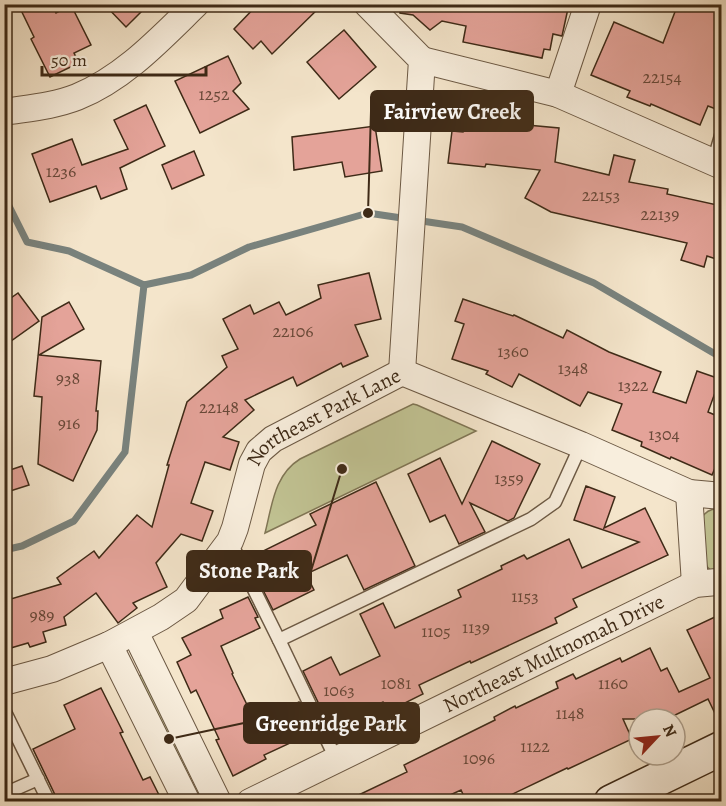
<svg xmlns="http://www.w3.org/2000/svg" width="726" height="806" font-family="Alegreya,serif">
<rect width="100%" height="100%" fill="#f4e5cb"/>
<filter id="stains"><feTurbulence type="fractalNoise" baseFrequency=".00333" numOctaves="4"/><feColorMatrix values="0 0 0 0 .2 0 0 0 0 .09 0 0 0 0 .02 0 0 0 .5 -.17"/></filter>
<radialGradient id="worn" r=".72"><stop offset=".6" stop-color="#630" stop-opacity="0"/><stop offset="1" stop-color="#630" stop-opacity=".3"/></radialGradient>
<g fill="#c1c393" stroke="#807655" stroke-width="1.5">
<path d="M 413,404 L 417,405 L 476,431 L 265,533 C 272,506 274,475 300,459 Z"/>
<path d="M 717,509 L 721,511 L 721,573 C 713,572 709,571 705,563 L 702,518 C 705,512 710,509 717,509 Z"/>
<polygon points="141,675 144,676 203,800 201,801 193,801 136,677"/>
</g>
<g fill="none" stroke-linecap="round" stroke-linejoin="round">
<g stroke="#79827d" stroke-width="7">
<polyline points="4,196 27,242 69,251 144,285 191,275 249,247 368,213 462,227 594,283 722,358"/>
<polyline points="4,550 22,546 74,521 125,452 144,285"/>
</g>
</g>
<g fill="#e4a399" stroke="#3e2a17" stroke-width="1.5">
<polygon points="18,4 52,4 56,13 71,5 91,45 74,53 79,63 50,77 31,39 34,37"/>
<polygon points="104,4 149,4 126,27"/>
<polygon points="258,4 323,4 272,54 261,41 253,49 234,29"/>
<polygon points="400,4 569,4 562,36 553,34 550,50 544,49 542,58 463,42 466,26 442,21 430,30 413,15 400,13"/>
<polygon points="678,4 722,4 722,95 716,109 708,106 700,125 651,104 650,106 627,97 630,91 591,75 614,22 663,43"/>
<polygon points="344,30 376,67 339,99 307,62"/>
<polygon points="228,56 241,83 233,91 249,109 200,133 175,81"/>
<polygon points="146,105 165,146 120,168 127,189 101,199 96,186 50,202 32,154 72,139 82,165 128,149 114,120"/>
<polygon points="465,111 497,114 496,122 559,128 555,162 609,175 614,155 635,160 629,182 668,189 667,194 722,206 722,261 707,256 704,267 681,260 687,243 551,212 525,198 540,170 486,164 485,167 448,163 452,131 463,132"/>
<polygon points="375,126 382,171 345,177 342,162 294,170 292,137"/>
<polygon points="194,151 204,175 172,189 162,165"/>
<polygon points="369,273 381,319 355,325 368,356 343,367 341,363 297,386 293,377 245,400 254,410 223,437 239,442 230,470 205,462 191,503 213,511 202,541 181,534 156,563 167,587 133,603 137,608 118,623 96,593 64,617 66,625 43,632 46,642 30,647 28,643 4,650 4,601 61,584 57,578 94,551 99,558 137,515 152,527 169,465 167,465 187,402 227,367 222,356 238,349 223,319 250,305 254,314 279,302 286,315 321,298 318,285"/>
<polygon points="18,293 39,321 4,346 4,303"/>
<polygon points="463,299 513,316 514,315 563,338 567,330 609,352 661,372 653,392 686,403 697,371 720,379 708,412 722,418 722,452 712,475 671,457 670,459 641,446 642,442 612,430 622,404 588,392 580,406 519,374 512,387 486,374 488,371 452,359 464,324 455,321"/>
<polygon points="69,302 84,329 39,355 101,361 96,411 98,411 97,430 73,481 38,464 42,397 34,396 42,317"/>
<polygon points="492,441 540,464 514,518 508,521 470,503 485,532 459,544 445,515 430,522 408,474 440,458 462,504"/>
<polygon points="22,466 29,485 4,493 4,472"/>
<polygon points="376,482 415,566 364,590 347,555 306,574 314,590 273,610 263,590 274,585 259,553 316,525 310,514"/>
<polygon points="586,486 615,497 604,528 645,508 668,555 573,599 577,607 555,618 557,623 471,663 470,661 419,685 423,694 387,712 383,702 330,727 303,671 331,657 340,675 380,656 360,614 383,603 395,628 461,597 458,590 502,569 501,566 524,555 527,559 569,539 582,568 639,542 574,520"/>
<polygon points="248,597 258,617 255,618 260,628 221,646 233,673 232,674 255,721 263,718 263,719 299,702 314,732 264,755 266,759 233,776 216,740 219,739 196,690 191,693 177,662 191,655 182,638 223,618 220,610"/>
<polygon points="717,616 722,626 722,728 708,699 667,719 623,719 632,739 568,769 567,768 498,801 466,801 461,790 437,801 346,801 407,772 404,765 495,720 494,717 515,706 516,708 558,688 556,682 573,674 576,679 620,658 622,662 650,648 661,671 667,668 679,692 710,678 687,630"/>
<polygon points="101,688 123,732 120,733 143,780 150,777 162,801 58,801 33,749 75,729 64,705"/>
</g>
<g fill="none" stroke-linecap="round" stroke-linejoin="round">
<defs>
<g id="service">
<polyline points="713,163 722,132"/>
<polyline points="230,541 279,640 336,759"/>
<polyline points="279,640 531,519 555,502 581,445"/>
<polyline points="4,710 49,802"/>
<polyline points="4,794 38,779"/>
</g>
<g id="minor">
<polyline points="367,4 422,60 402,372"/>
<polyline points="422,60 558,94 722,166"/>
<polyline points="558,94 588,4"/>
<path d="M 4,112 C 29,108 54,106 77,97 C 124,78 160,39 196,4"/>
<polyline points="402,372 581,445 689,493 722,496"/>
<polyline points="689,493 695,584"/>
<polyline points="135,632 218,802"/>
<polyline points="109,645 187,802"/>
<path id="s1" d="M 4,682 L 52,669 L 109,645 L 161,617 L 186,600 L 230,541 L 235,528 L 252,464 L 259,451 L 273,439 L 402,372"/>
<path id="s2" d="M 250,802 L 695,584 L 717,582 L 722,581"/>
</g>
<polyline id="secondary" points="611,802 722,748"/>
</defs>
<use href="#service" stroke="#6c5944" stroke-width="15"/>
<use href="#minor" stroke="#6c5944" stroke-width="28"/>
<use href="#secondary" stroke="#3e2a17" stroke-width="36"/>
<use href="#service" stroke="#f8eedd" stroke-width="12"/>
<use href="#minor" stroke="#f8eedd" stroke-width="26"/>
<use href="#secondary" stroke="#f8eedd" stroke-width="33"/>
</g>
<g text-anchor="middle" stroke-width="4.5" stroke-linejoin="round" paint-order="stroke">
<g font-size="18" fill="#684838">
<text x="662" y="83">22154</text>
<text x="214" y="100">1252</text>
<text x="61" y="177">1236</text>
<text x="601" y="201">22153</text>
<text x="660" y="220">22139</text>
<text x="293" y="337">22106</text>
<text x="513" y="357">1360</text>
<text x="573" y="374">1348</text>
<text x="68" y="384">938</text>
<text x="633" y="391">1322</text>
<text x="219" y="413">22148</text>
<text x="69" y="429">916</text>
<text x="664" y="440">1304</text>
<text x="509" y="484">1359</text>
<text x="525" y="602">1153</text>
<text x="42" y="621">989</text>
<text x="476" y="633">1139</text>
<text x="436" y="637">1105</text>
<text x="396" y="689">1081</text>
<text x="613" y="689">1160</text>
<text x="339" y="696">1063</text>
<text x="570" y="719">1148</text>
<text x="535" y="752">1122</text>
<text x="479" y="764">1096</text>
</g>
<g font-size="21" fill="#3e2a17" stroke="#f8eedd">
<text dy="7" stroke="none"><textPath href="#s1" startOffset="442">Northeast Park Lane</textPath></text>
<text dy="7" stroke="none"><textPath href="#s2" startOffset="338">Northeast Multnomah Drive</textPath></text>
</g>
</g>
<path fill="none" stroke="#3e2a17" stroke-width="2" d="M368 213L371 111M342 469L311 571M169 739L244 723"/>
<g fill="#3e2a17" stroke="#f8eedd" stroke-width="2">
<circle cx="368" cy="213" r="6"/>
<circle cx="342" cy="469" r="6"/>
<circle cx="169" cy="739" r="6"/>
</g>
<g fill="#3e2a17" stroke="#3e2a17" stroke-width="2">
<rect x="371" y="91" width="162" height="40" rx="6"/>
<rect x="187" y="551" width="124" height="40" rx="6"/>
<rect x="244" y="703" width="175" height="40" rx="6"/>
</g>
<g font-size="22" text-anchor="middle" font-weight="bold" fill="#fff">
<text x="452" y="119">Fairview Creek</text>
<text x="249" y="578">Stone Park</text>
<text x="331" y="731">Greenridge Park</text>
</g>
<rect width="726" height="806" fill="none" stroke="#f4e5cb" stroke-width="24"/>
<rect x="6" y="6" width="714" height="794" fill="none" stroke="#3e2a17" stroke-width="3"/>
<rect x="12" y="12" width="702" height="782" fill="none" stroke="#3e2a17" stroke-width="1.5"/>
<g transform="translate(657 737) rotate(64)"><circle r="28" fill="#f8eedd" stroke="#aea08e" stroke-width="1.5"/>
<path d="M0-4.5L10 22L0 15L-10 22Z" fill="#8f2418"/>
<text y="-9" font-size="16" font-weight="bold" text-anchor="middle" fill="#3e2a17">N</text>
</g>
<path d="M42 66v9h164v-9" fill="none" stroke="#3e2a17" stroke-width="3"/>
<text x="51" y="66" font-size="18" fill="#3e2a17" stroke="#f8eedd" stroke-width="4.5" paint-order="stroke">50 m</text>
<rect width="100%" height="100%" filter="url(#stains)"/>
<rect width="100%" height="100%" fill="url(#worn)"/>
</svg>
